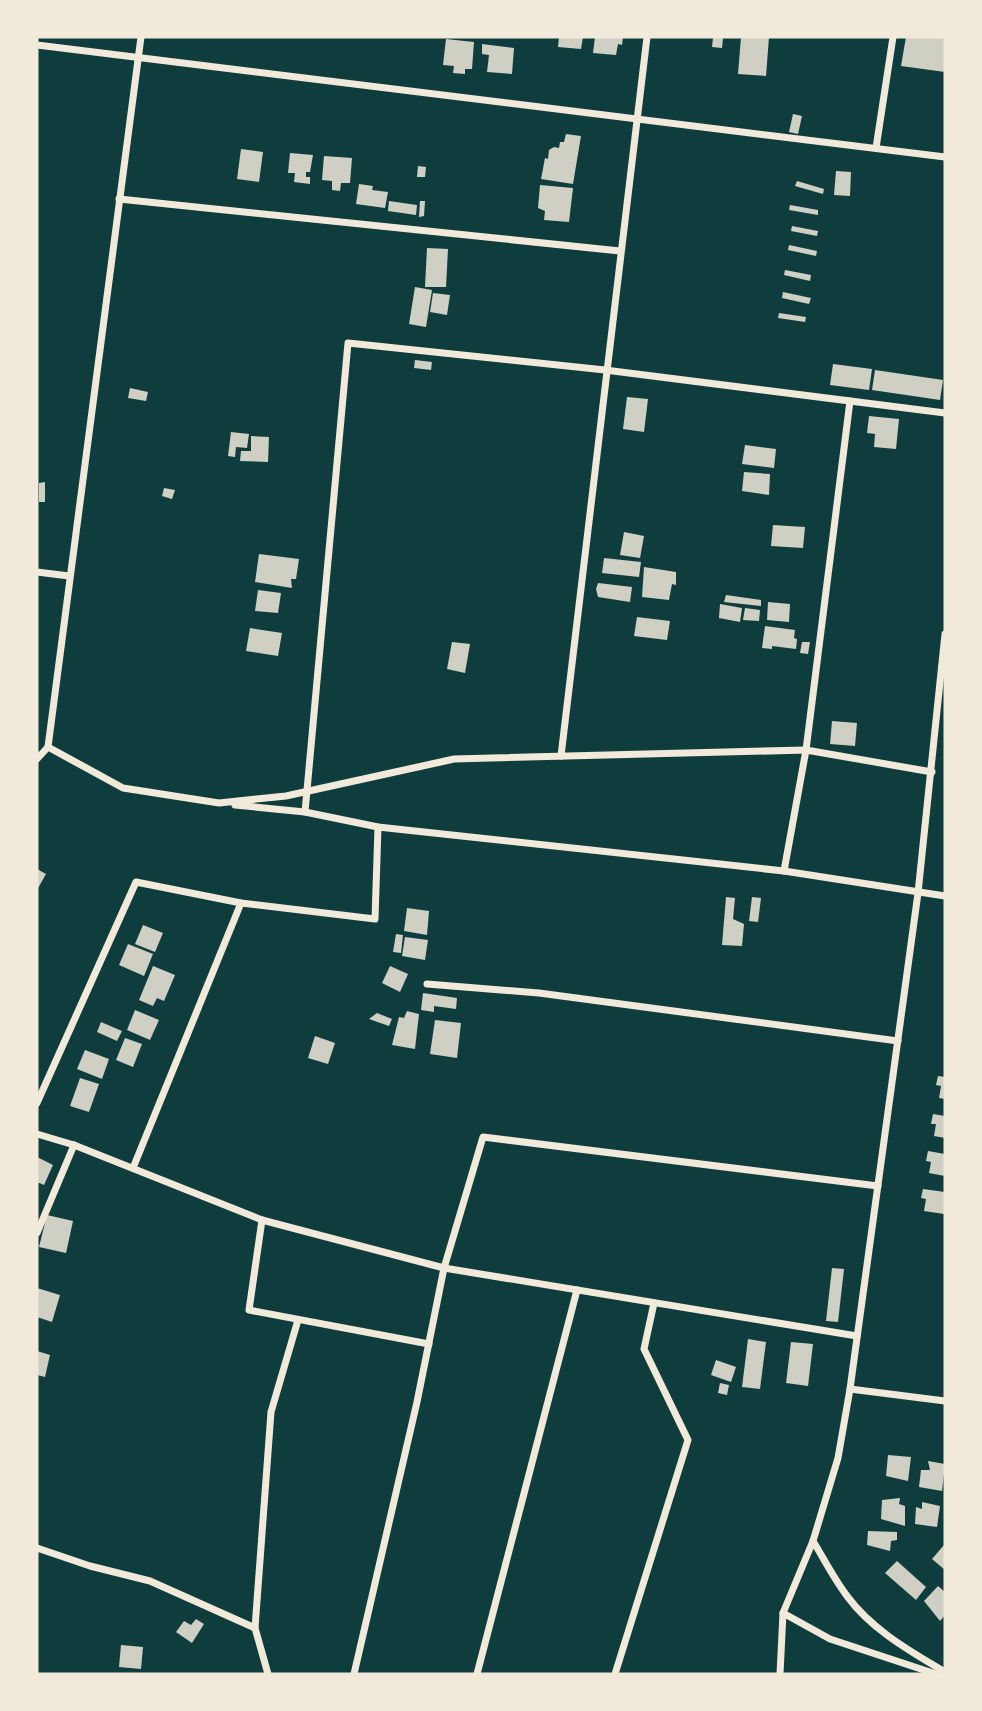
<svg xmlns="http://www.w3.org/2000/svg" width="982" height="1711" font-family="'Roboto Condensed',sans-serif">
<rect width="100%" height="100%" fill="#0f3d3e"/>
<g fill="#cfcfc3">
<polygon points="559,37 583,37 581,49 558,47"/>
<polygon points="595,37 623,37 622,45 618,44 616,55 593,53"/>
<polygon points="741,37 769,37 766,76 738,74"/>
<polygon points="906,37 945,37 945,72 901,66"/>
<polygon points="713,38 723,38 722,48 712,47"/>
<polygon points="446,39 474,42 472,69 465,69 465,74 453,73 454,66 443,65"/>
<polygon points="482,44 514,48 512,74 487,72 489,55 482,54"/>
<polygon points="793,114 802,116 798,134 789,132"/>
<polygon points="566,134 581,136 573,184 541,179 545,158 548,159 549,150 554,147 559,148 560,142 564,142"/>
<polygon points="241,149 263,152 259,182 237,179"/>
<polygon points="290,153 313,155 310,172 306,172 306,177 310,177 310,184 294,182 295,173 288,173"/>
<polygon points="324,156 352,158 350,183 341,183 340,191 332,190 332,181 322,180"/>
<polygon points="418,166 426,167 425,177 417,177"/>
<polygon points="836,171 851,172 850,196 834,195"/>
<polygon points="797,181 824,189 823,194 795,186"/>
<polygon points="359,184 373,186 372,190 388,192 385,208 356,204"/>
<polygon points="540,185 573,188 569,222 544,220 545,211 538,208"/>
<polygon points="389,201 417,205 416,215 388,211"/>
<polygon points="420,201 425,201 424,216 419,217"/>
<polygon points="790,205 818,210 818,215 789,210"/>
<polygon points="792,226 818,231 817,236 791,231"/>
<polygon points="789,245 817,251 816,256 788,250"/>
<polygon points="427,248 448,249 446,287 425,287"/>
<polygon points="785,270 811,275 810,281 784,275"/>
<polygon points="415,287 432,290 426,327 409,324"/>
<polygon points="783,292 811,298 809,304 782,298"/>
<polygon points="433,293 450,295 447,315 430,312"/>
<polygon points="779,313 806,317 805,322 778,318"/>
<polygon points="415,360 432,362 431,370 414,368"/>
<polygon points="833,364 872,369 869,390 830,385"/>
<polygon points="875,370 943,380 940,400 872,390"/>
<polygon points="130,388 148,392 146,401 128,398"/>
<polygon points="627,397 648,399 644,432 623,429"/>
<polygon points="869,416 899,419 896,449 874,447 875,434 867,433"/>
<polygon points="231,432 249,434 247,448 236,447 235,457 228,456"/>
<polygon points="251,436 269,437 268,462 240,461 241,451 251,451"/>
<polygon points="745,445 776,449 774,468 742,464"/>
<polygon points="744,472 770,474 769,495 742,491"/>
<polygon points="45,482 45,502 39,502 39,483"/>
<polygon points="164,488 175,490 172,499 162,496"/>
<polygon points="773,525 805,527 803,548 771,546"/>
<polygon points="624,532 644,536 640,558 620,555"/>
<polygon points="259,554 299,559 296,579 291,579 292,588 255,582"/>
<polygon points="604,558 641,562 639,577 602,573"/>
<polygon points="644,567 676,572 676,585 672,584 669,600 642,597"/>
<polygon points="598,583 632,587 630,602 598,597 596,589"/>
<polygon points="258,590 281,593 278,613 255,611"/>
<polygon points="726,595 761,600 761,606 724,602"/>
<polygon points="768,602 790,604 789,622 767,620"/>
<polygon points="720,604 742,608 740,622 719,618"/>
<polygon points="745,608 760,610 759,621 743,620"/>
<polygon points="637,617 670,621 667,640 634,636"/>
<polygon points="765,626 795,630 794,638 797,639 796,649 772,646 772,649 762,648"/>
<polygon points="250,628 282,633 278,656 246,651"/>
<polygon points="452,642 470,644 465,673 447,669"/>
<polygon points="802,642 810,642 808,654 800,653"/>
<polygon points="832,721 857,723 855,746 830,744"/>
<polygon points="37,869 46,874 37,890"/>
<polygon points="726,897 735,898 733,919 744,924 742,946 722,945"/>
<polygon points="752,897 761,898 758,922 749,921"/>
<polygon points="407,908 429,911 427,935 404,931"/>
<polygon points="143,925 163,933 155,952 135,944"/>
<polygon points="396,934 403,935 401,953 393,952"/>
<polygon points="405,937 428,940 425,960 402,956"/>
<polygon points="128,944 153,954 144,976 119,965"/>
<polygon points="153,966 175,975 164,1001 157,998 153,1006 139,1000"/>
<polygon points="390,966 408,974 400,992 382,983"/>
<polygon points="423,993 457,998 456,1009 434,1006 434,1012 421,1010"/>
<polygon points="135,1010 159,1020 150,1040 127,1030"/>
<polygon points="407,1011 419,1014 415,1049 392,1045 399,1017 404,1018"/>
<polygon points="377,1013 392,1019 389,1026 369,1019"/>
<polygon points="435,1020 461,1023 457,1058 430,1054"/>
<polygon points="101,1022 122,1031 117,1041 97,1032"/>
<polygon points="315,1036 335,1043 328,1064 308,1058"/>
<polygon points="125,1038 142,1044 133,1067 116,1060"/>
<polygon points="85,1050 109,1059 102,1079 77,1069"/>
<polygon points="938,1076 945,1077 945,1099 939,1098 941,1086 936,1085"/>
<polygon points="80,1078 99,1084 89,1112 70,1106"/>
<polygon points="933,1114 945,1116 945,1138 934,1136 936,1124 931,1124"/>
<polygon points="928,1151 945,1154 945,1176 929,1173 931,1162 926,1161"/>
<polygon points="37,1157 53,1165 44,1185 37,1182"/>
<polygon points="923,1189 945,1192 944,1214 924,1211 926,1199 921,1198"/>
<polygon points="47,1215 73,1221 66,1253 39,1247"/>
<polygon points="832,1268 844,1269 838,1322 826,1321"/>
<polygon points="37,1288 60,1295 52,1322 37,1317"/>
<polygon points="748,1339 766,1342 760,1389 742,1387"/>
<polygon points="791,1342 813,1344 808,1386 786,1383"/>
<polygon points="37,1351 50,1355 45,1377 37,1375"/>
<polygon points="716,1360 736,1367 731,1382 711,1375"/>
<polygon points="720,1383 729,1385 727,1395 718,1393"/>
<polygon points="888,1455 911,1457 908,1481 886,1476"/>
<polygon points="928,1461 945,1464 942,1491 919,1487 921,1470 930,1470"/>
<polygon points="900,1498 899,1504 905,1506 905,1526 881,1519 882,1500"/>
<polygon points="922,1502 940,1506 937,1527 915,1524 916,1507 922,1509"/>
<polygon points="868,1531 897,1532 897,1540 891,1541 890,1551 867,1545"/>
<polygon points="944,1545 945,1546 945,1570 932,1559"/>
<polygon points="897,1561 926,1587 916,1600 885,1573"/>
<polygon points="938,1586 945,1592 945,1615 940,1621 924,1601"/>
<polygon points="196,1619 204,1624 192,1643 176,1632 184,1621 191,1625"/>
<polygon points="121,1645 143,1647 141,1669 119,1667"/>
</g>
<g fill="none" stroke-linecap="round" stroke-linejoin="round">
<g stroke="#f1e9da" stroke-width="7">
<polyline points="37,45 945,157"/>
<polyline points="876,148 893,37"/>
<polyline points="119,199 620,251"/>
<polyline points="37,572 69,576"/>
<polyline points="48,747 123,788 219,803 286,796 454,759 806,750 932,772"/>
<polyline points="561,756 647,37"/>
<polyline points="37,759 48,747 141,37"/>
<polyline points="235,805 305,812 378,827 784,871 945,896"/>
<polyline points="305,812 348,343 605,370 945,413"/>
<polyline points="784,871 806,750 850,401"/>
<polyline points="427,984 539,993 898,1041"/>
<polyline points="37,1103 136,882 241,903 375,919 378,827"/>
<polyline points="37,1134 74,1145 262,1220 444,1268 857,1336"/>
<polyline points="133,1168 241,903"/>
<polyline points="262,1220 249,1310 429,1344"/>
<polyline points="37,1233 74,1145"/>
<polyline points="850,1389 945,1401"/>
<path d="M 813,1541 C 824,1559 834,1579 847,1596 C 872,1630 910,1651 945,1672"/>
<polyline points="37,1548 90,1566 150,1581 255,1628"/>
<polyline points="783,1613 830,1639 936,1674"/>
<polyline points="268,1674 255,1628 271,1412 298,1320"/>
<polyline points="354,1674 417,1402 444,1268 483,1137 878,1186"/>
<polyline points="477,1674 577,1290"/>
<polyline points="615,1674 688,1440 644,1349 654,1303"/>
<polyline points="780,1674 783,1613 813,1541 838,1458 850,1389 918,893 945,634"/>
</g>
</g>
<rect width="982" height="1711" fill="none" stroke="#f1e9da" stroke-width="77"/>
</svg>
